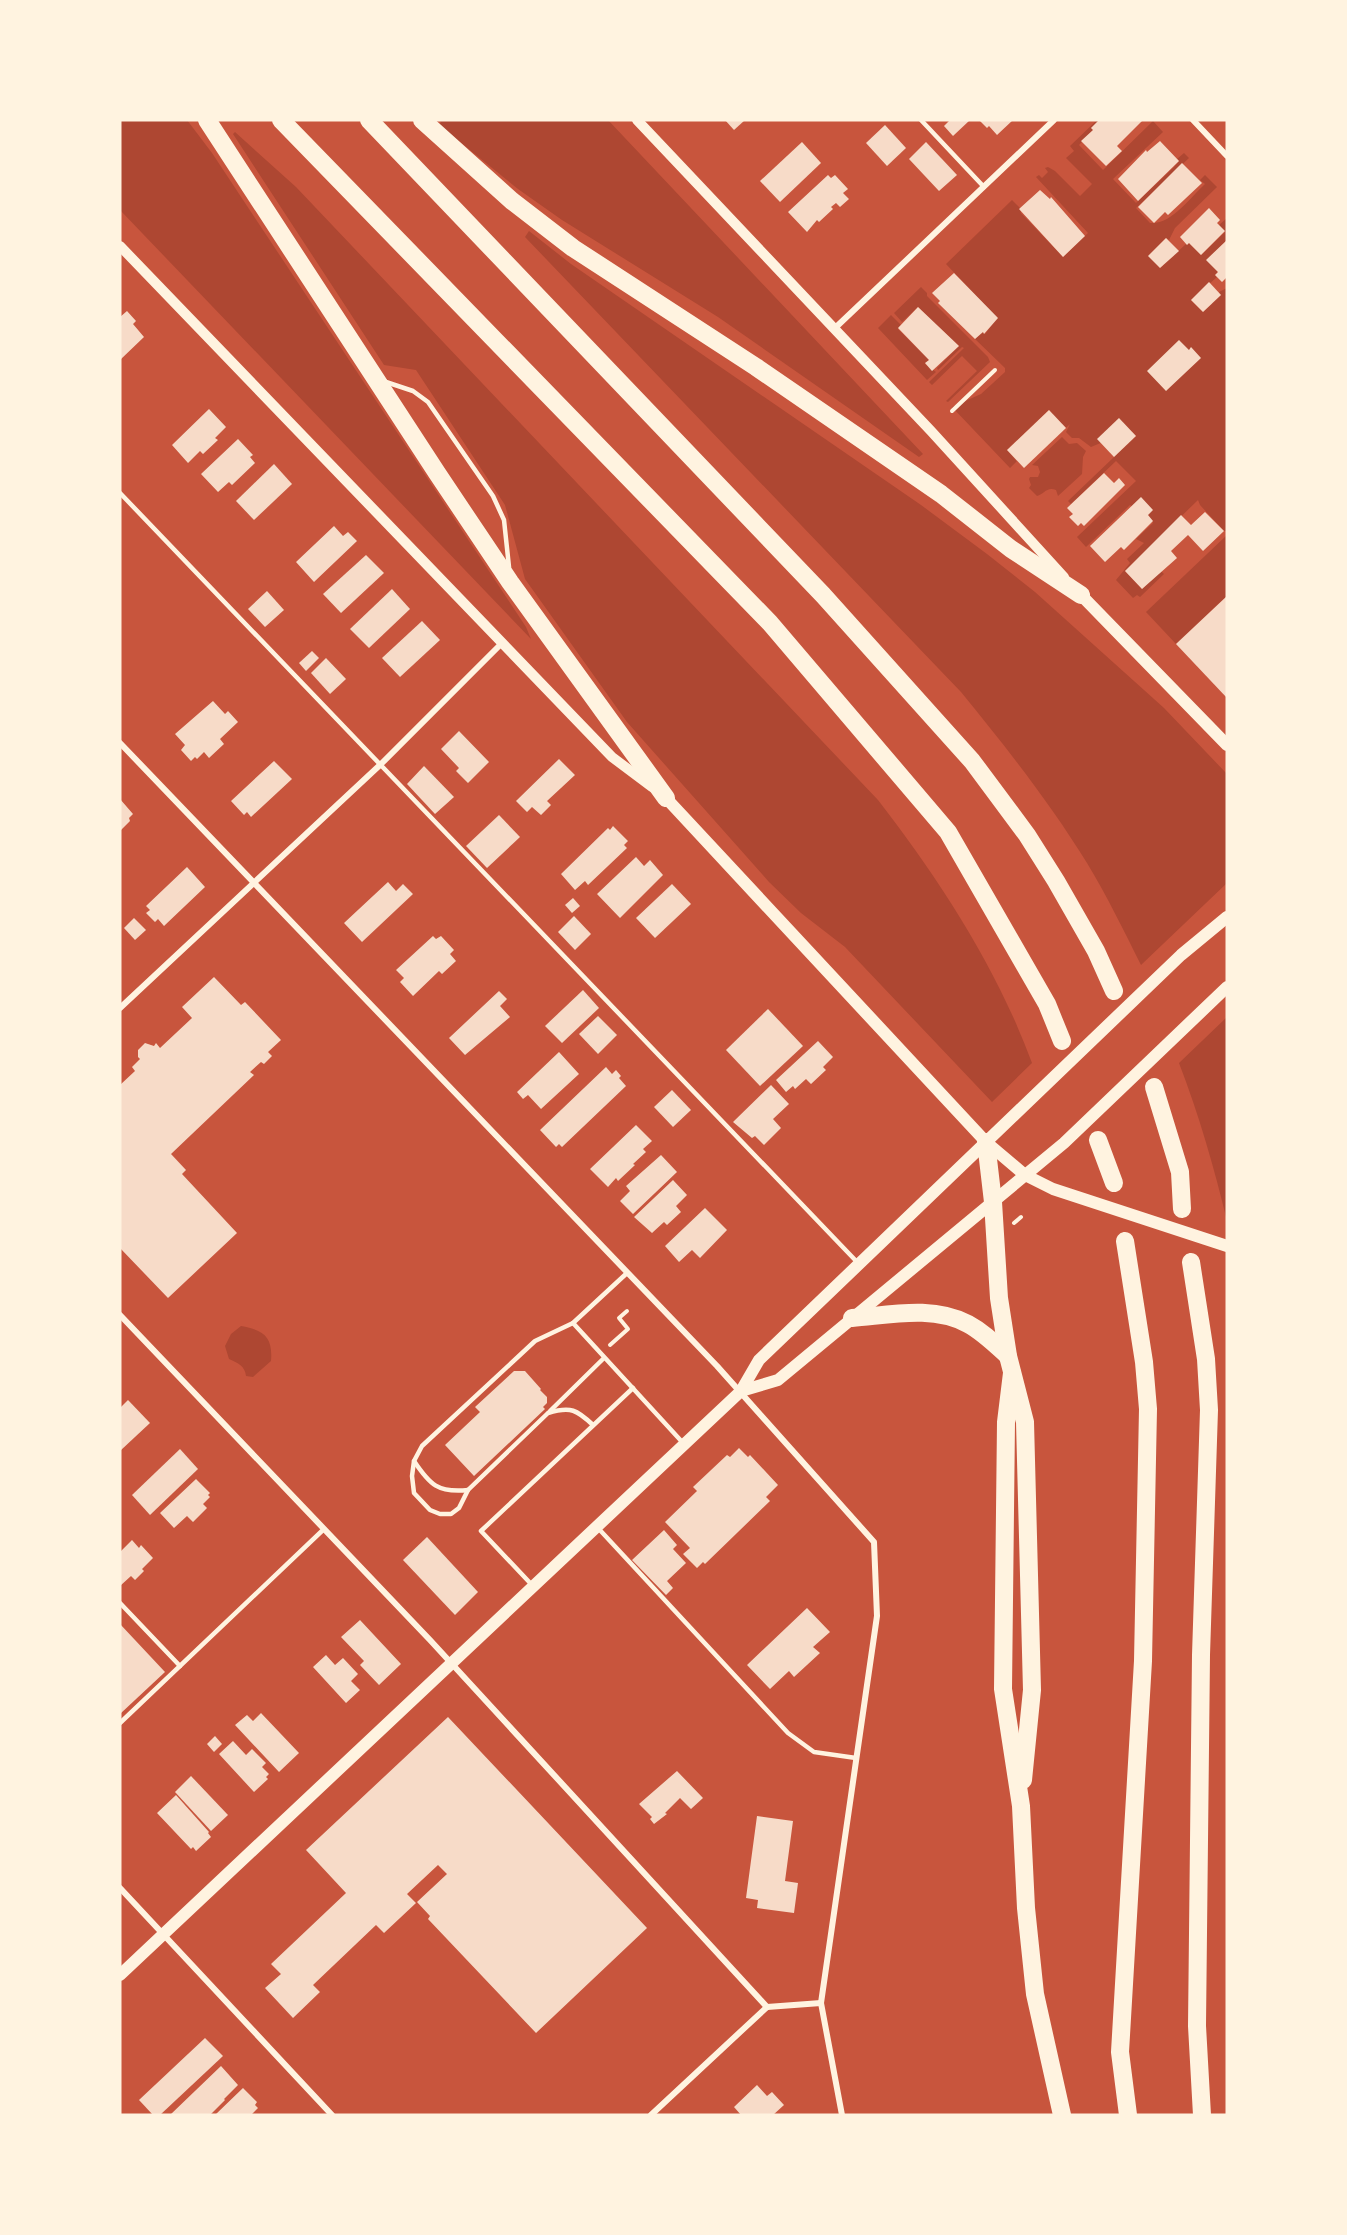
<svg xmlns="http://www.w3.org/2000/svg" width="1347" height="2235" font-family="'Space Grotesk',sans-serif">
<rect width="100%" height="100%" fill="#c8553d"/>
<g fill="#ae4732">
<polygon points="120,120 187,120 212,153 526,627 531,639 120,210"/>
<polygon points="438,120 608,120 923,454 919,457 718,317 562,220 518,189 439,125 441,122"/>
<path d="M 1097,120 L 1099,120 L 1091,128 L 1093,130 L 1079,145 L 1103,170 L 1153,121 L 1163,132 L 1113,179 L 1136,203 L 1174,167 L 1179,161 L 1177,159 L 1184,153 L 1189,158 L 1136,208 L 1150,223 C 1171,225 1190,198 1205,184 L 1200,180 L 1205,175 L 1217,187 L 1175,228 L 1169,240 L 1166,238 L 1149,255 L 1160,268 L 1186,244 L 1189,243 L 1201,255 L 1225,232 L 1219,225 L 1227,218 L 1227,240 L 1207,260 L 1218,272 L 1215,275 L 1217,277 L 1191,300 L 1203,312 L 1221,295 L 1219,292 L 1227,288 L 1227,531 L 1224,531 L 1200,505 L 1198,500 L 1125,571 L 1142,589 L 1161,571 L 1164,574 L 1140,597 L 1137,595 L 1133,598 L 1116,580 L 1130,563 L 1127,559 L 1144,543 L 1136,539 L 1153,523 L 1148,515 L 1130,505 L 1086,547 L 1077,537 L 1136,481 L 1116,461 L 1071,504 L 1068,501 L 1136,436 L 1122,422 L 1110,439 L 1091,447 L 1079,438 L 1072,438 L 1066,432 L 1070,424 L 1066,428 L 1049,410 L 1007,450 L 1017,461 L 1010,468 L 952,407 L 981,394 L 1005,372 L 1005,368 L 975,339 L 983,332 L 985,334 L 997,318 L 946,264 L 1012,200 L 1020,208 L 1021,213 L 1063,257 L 1088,233 L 1036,177 L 1039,175 L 1042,178 L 1048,172 L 1045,168 L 1048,167 L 1055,171 L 1080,196 L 1092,184 L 1066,158 L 1074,151 L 1070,146 Z"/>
<path d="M 235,132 L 296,187 L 878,800 C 940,880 997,968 1032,1063 L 992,1102 L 845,947 L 801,913 L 769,882 L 627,722 L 525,579 L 505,505 L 416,370 L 384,365 L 233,134 Z"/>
<path d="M 529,231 L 571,264 L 921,505 L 987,554 L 1035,592 L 1164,708 L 1227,774 L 1227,883 L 1141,965 C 1124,931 1107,896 1087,863 C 1050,803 1006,747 961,692 L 525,237 Z"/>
<polygon points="921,287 927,293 927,296 988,357 990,362 948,402 946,401 977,371 962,356 932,385 929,382 964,348 962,347 938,370 937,368 959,346 918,307 902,322 894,313"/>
<polygon points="891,315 901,325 898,329 929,360 925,364 936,372 927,380 878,328"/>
<path d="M 1062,437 L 1069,444 L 1077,443 L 1086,451 L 1083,457 L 1082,474 L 1058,496 L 1056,490 C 1047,486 1044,494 1037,496 L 1029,488 L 1031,485 L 1029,479 L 1030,477 L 1038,477 L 1040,472 L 1038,466 L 1032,465 Z"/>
<polygon points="1227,535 1227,596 1176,644 1146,612"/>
<path d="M 1227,1017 L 1227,1221 C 1214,1167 1199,1115 1179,1063 Z"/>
<path d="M 241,1326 C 264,1330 273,1337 271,1361 L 253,1377 L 246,1376 C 245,1366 238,1363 229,1359 L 225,1346 L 231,1334 Z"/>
</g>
<g fill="#f7dbc8">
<polygon points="725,120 745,120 734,130"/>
<polygon points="950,120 970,120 953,136 944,126"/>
<polygon points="979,120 1013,120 997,135 989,126 987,128"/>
<polygon points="1099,120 1143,120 1117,146 1122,151 1106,166 1081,141 1093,130 1091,128"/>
<polygon points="885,125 906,148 887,166 866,143"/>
<polygon points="1160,141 1179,161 1138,201 1118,179 1146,150 1147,152"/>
<polygon points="802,142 821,163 780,202 760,181"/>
<polygon points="926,142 957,175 939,191 909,159"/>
<polygon points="1182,163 1202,183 1168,215 1165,212 1154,223 1138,207"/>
<polygon points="828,175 831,178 835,175 848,189 843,193 849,199 840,207 836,203 831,207 833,209 819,222 817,220 807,232 788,212"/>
<polygon points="1040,190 1050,199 1051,197 1085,236 1063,257 1019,209"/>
<polygon points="1209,208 1220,220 1217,223 1225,231 1201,255 1189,243 1187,245 1180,237"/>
<polygon points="1166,238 1179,251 1160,268 1148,256"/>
<polygon points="1227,240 1227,277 1222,282 1215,275 1218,272 1206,260"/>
<polygon points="954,273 998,318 984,334 983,332 975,339 938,303 940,301 932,293"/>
<polygon points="1209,282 1221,295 1203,312 1191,300"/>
<polygon points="918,307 959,346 932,371 925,363 929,360 898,328"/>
<polygon points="127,311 136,321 133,324 144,337 120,360 120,317"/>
<polygon points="1179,340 1189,350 1191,347 1201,358 1166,391 1147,371"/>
<polygon points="209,409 226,427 215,438 218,440 203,454 200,451 188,463 172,445"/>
<polygon points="1049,410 1066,428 1024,468 1007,450"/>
<polygon points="1119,418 1136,436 1114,457 1097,439"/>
<polygon points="238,439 253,455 250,457 255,463 232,485 229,482 218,492 201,474"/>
<polygon points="274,464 292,484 254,520 236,501"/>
<polygon points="1104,473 1114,483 1119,478 1125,485 1084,526 1081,523 1078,526 1069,517 1073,514 1067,508"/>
<polygon points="1141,497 1153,510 1148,515 1153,521 1124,550 1121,547 1105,562 1090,546"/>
<polygon points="1205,512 1224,531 1203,551 1188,535 1171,551 1177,558 1142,589 1125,571 1181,515 1191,525"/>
<polygon points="334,526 343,536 348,532 357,541 314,582 296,562"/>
<polygon points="366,555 384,573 341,613 323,594"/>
<polygon points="392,589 410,609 369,648 350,629"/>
<polygon points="267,591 284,610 265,627 248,609"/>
<polygon points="1227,596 1227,698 1176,644"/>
<polygon points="422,621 440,640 400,677 382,658"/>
<polygon points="312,651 319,658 306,671 299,663"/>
<polygon points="326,658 346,679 330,694 311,673"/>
<polygon points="213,701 225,714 228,711 238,722 220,739 224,744 209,758 204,752 197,759 195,757 191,761 181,750 185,745 175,734"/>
<polygon points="459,731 489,762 468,783 456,771 459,768 441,749"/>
<polygon points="559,759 575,775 547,801 551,805 541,815 532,807 527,812 516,801"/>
<polygon points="274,761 292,779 251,817 247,812 244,815 231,801"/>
<polygon points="424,766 454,797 435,814 407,784"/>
<polygon points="120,799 133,814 129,818 130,821 120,831"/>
<polygon points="499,815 520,837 487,868 466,846"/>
<polygon points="613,826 628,841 624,845 627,848 588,885 585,881 575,890 561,874 608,828 610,830"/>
<polygon points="636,857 644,866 650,860 663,875 620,918 597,894"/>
<polygon points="187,867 205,887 164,926 158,919 155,922 146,913 150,910 146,906"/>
<polygon points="388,882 396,891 403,884 413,894 362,942 344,923"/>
<polygon points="672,884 691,904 655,938 636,918"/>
<polygon points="573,898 580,906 572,913 565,905"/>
<polygon points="574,916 591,934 575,950 558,932"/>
<polygon points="134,918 146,930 135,940 124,928"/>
<polygon points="433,936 436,939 441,936 454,950 450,954 456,961 442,974 439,971 413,996 400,982 404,978 396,970"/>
<polygon points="214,977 241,1005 245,1002 281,1040 268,1052 272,1056 264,1064 261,1062 250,1072 254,1075 171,1154 186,1170 182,1174 237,1233 168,1298 120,1248 120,1085 135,1071 132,1067 140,1059 138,1057 138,1050 145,1043 154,1046 156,1043 160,1048 192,1018 182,1007"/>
<polygon points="583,990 599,1008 562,1043 545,1026"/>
<polygon points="499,991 507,999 500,1006 510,1017 465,1055 449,1038"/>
<polygon points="768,1009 803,1046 760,1086 726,1050"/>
<polygon points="598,1016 617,1035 598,1054 579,1034"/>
<polygon points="818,1041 833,1057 823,1067 826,1070 811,1084 806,1079 795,1089 793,1086 786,1092 776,1080"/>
<polygon points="559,1052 579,1074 541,1109 528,1095 523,1099 517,1092"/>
<polygon points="606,1067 612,1074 616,1070 621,1076 619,1078 626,1086 562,1147 559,1144 556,1147 540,1130"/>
<polygon points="771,1085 789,1104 773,1119 781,1128 764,1145 755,1136 752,1138 733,1122"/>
<polygon points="672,1090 691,1110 673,1127 654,1107"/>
<polygon points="636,1125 652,1141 643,1149 646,1152 633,1164 635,1165 618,1181 616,1178 608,1187 590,1169"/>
<polygon points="661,1155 677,1172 633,1214 620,1201 630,1191 626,1186"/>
<polygon points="673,1180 687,1195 676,1206 681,1212 667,1225 664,1222 652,1233 634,1217"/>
<polygon points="705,1208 727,1230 700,1258 692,1250 679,1262 665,1246"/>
<polygon points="514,1371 525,1371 541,1389 540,1390 547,1397 547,1403 543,1407 545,1409 474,1476 445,1445 480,1412 475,1407"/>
<polygon points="128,1400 150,1423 120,1451 120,1408"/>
<polygon points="739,1448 748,1457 750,1455 778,1485 766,1497 770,1501 705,1564 703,1562 697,1568 683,1554 690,1548 665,1522 697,1491 693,1487 727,1455 730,1457"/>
<polygon points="180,1449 198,1469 150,1515 132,1495"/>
<polygon points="196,1479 210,1493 208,1495 210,1497 203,1504 207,1508 193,1522 187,1516 174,1528 160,1513"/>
<polygon points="664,1530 677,1545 673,1549 686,1563 667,1581 673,1588 666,1595 632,1560"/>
<polygon points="427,1537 478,1592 455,1615 403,1560"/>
<polygon points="132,1540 139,1548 141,1545 153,1558 142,1569 144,1571 135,1580 131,1576 120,1586 120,1552"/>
<polygon points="807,1608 830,1632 813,1647 820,1653 794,1677 789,1671 770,1689 747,1665"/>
<polygon points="360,1620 401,1664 379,1685 360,1665 364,1661 341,1637"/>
<polygon points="120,1624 165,1672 120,1714"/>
<polygon points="326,1655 335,1665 343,1658 358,1674 351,1681 360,1690 346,1703 313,1667"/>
<polygon points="261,1713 299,1753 279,1772 235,1725 247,1715 253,1721"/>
<polygon points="448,1717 647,1928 536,2033 428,1919 430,1916 417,1902 447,1874 438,1865 407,1894 416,1903 384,1933 376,1925 313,1985 320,1992 293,2018 265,1988 281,1974 271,1964 346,1893 306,1850"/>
<polygon points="215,1736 222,1744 214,1752 207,1744"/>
<polygon points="233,1741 246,1755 252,1749 266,1763 262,1767 269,1774 266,1777 268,1779 254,1792 219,1754"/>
<polygon points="677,1771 703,1798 691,1809 680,1798 665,1813 667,1814 654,1824 650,1819 652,1817 639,1804"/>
<polygon points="191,1776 228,1815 211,1831 175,1792"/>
<polygon points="176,1795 209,1832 208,1833 211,1837 196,1851 193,1847 191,1849 157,1813"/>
<polygon points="757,1816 793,1821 785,1881 798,1883 794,1913 757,1908 758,1900 746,1898"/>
<polygon points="205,2038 223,2056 160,2115 153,2115 139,2100"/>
<polygon points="221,2066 238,2085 224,2099 225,2100 210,2115 170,2115"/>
<polygon points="757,2085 767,2096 772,2092 784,2105 773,2115 741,2115 734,2107"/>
<polygon points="243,2088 257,2102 255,2105 258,2108 251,2115 215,2115"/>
</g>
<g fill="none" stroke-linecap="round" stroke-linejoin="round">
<g stroke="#fff3e0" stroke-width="4">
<polyline points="952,411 995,370"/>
<polyline points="1014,1223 1021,1217"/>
<polyline points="610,1345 628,1329 619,1318 627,1311"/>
</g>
<g stroke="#fff3e0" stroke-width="4.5">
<polyline points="921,120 984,187"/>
<polyline points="383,381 413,391 428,402 493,496 504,520 509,567"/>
<polyline points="120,493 858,1263"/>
<polyline points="627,1273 573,1323 684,1444"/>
<path d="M 573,1323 L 535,1341 L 422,1446 L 414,1461 L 412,1476 L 414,1493 L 430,1510 L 440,1514 L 451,1514 L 459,1508 L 468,1490 L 548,1413 C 571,1406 577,1410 593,1425"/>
<polyline points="550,1411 604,1358"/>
<path d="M 414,1461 C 430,1485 438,1493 468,1490"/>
<polyline points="598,1528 788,1733 814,1752 856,1758"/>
<polyline points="532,1585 481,1531 633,1388"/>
<polyline points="120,1603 180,1666"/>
<polyline points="120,1723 324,1529"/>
</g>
<g stroke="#fff3e0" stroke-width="6">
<polyline points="1193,120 1227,156"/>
<polyline points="834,329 1054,120"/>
<polyline points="120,743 717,1366 874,1542 877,1616 821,2003 842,2115"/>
<polyline points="120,1008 381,764 503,642"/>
<polyline points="120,1315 430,1640 767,2007"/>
<polyline points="120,1888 332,2115"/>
<polyline points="767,2007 821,2003"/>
<polyline points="651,2115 767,2007"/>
</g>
<g stroke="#fff3e0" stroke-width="10">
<polyline points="637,120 931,431 1064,577"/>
<polyline points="120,246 612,757 652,787"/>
</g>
<g stroke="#fff3e0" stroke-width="12">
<polyline points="1081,595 1227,745"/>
<polyline points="666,798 986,1142 1025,1175 1053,1189 1227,1246"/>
<polyline points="741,1391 778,1380 1064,1143 1227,987"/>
<polyline points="120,1975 741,1391 759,1360 1181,955 1227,917"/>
</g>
<g stroke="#fff3e0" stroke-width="18">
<polyline points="207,120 437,473 510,582 666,798"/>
<polyline points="281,120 770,623 948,832 1047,1004 1062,1041"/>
<polyline points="369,120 823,595 972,761 1027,835 1056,881 1096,951 1114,991"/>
<polyline points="422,120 512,201 573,248 756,367 941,494 1011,549 1081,595"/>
<polyline points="1154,1087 1180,1172 1182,1209"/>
<polyline points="1098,1140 1114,1183"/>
<polyline points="986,1142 993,1202 999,1298 1008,1356 1025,1422 1032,1690 1023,1780"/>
<polyline points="1125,1241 1144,1362 1148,1409 1143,1661 1120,2052 1128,2115"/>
<polyline points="1191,1262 1206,1359 1209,1410 1201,1655 1197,2026 1202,2115"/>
<path d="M 852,1318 C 890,1315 933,1305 968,1324 C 983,1332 995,1344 1008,1356"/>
<polyline points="1012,1373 1006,1422 1003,1689 1021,1806 1026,1908 1035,1994 1062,2115"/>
</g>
</g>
<rect width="1347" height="2235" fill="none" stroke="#fff3e0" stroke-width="243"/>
</svg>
